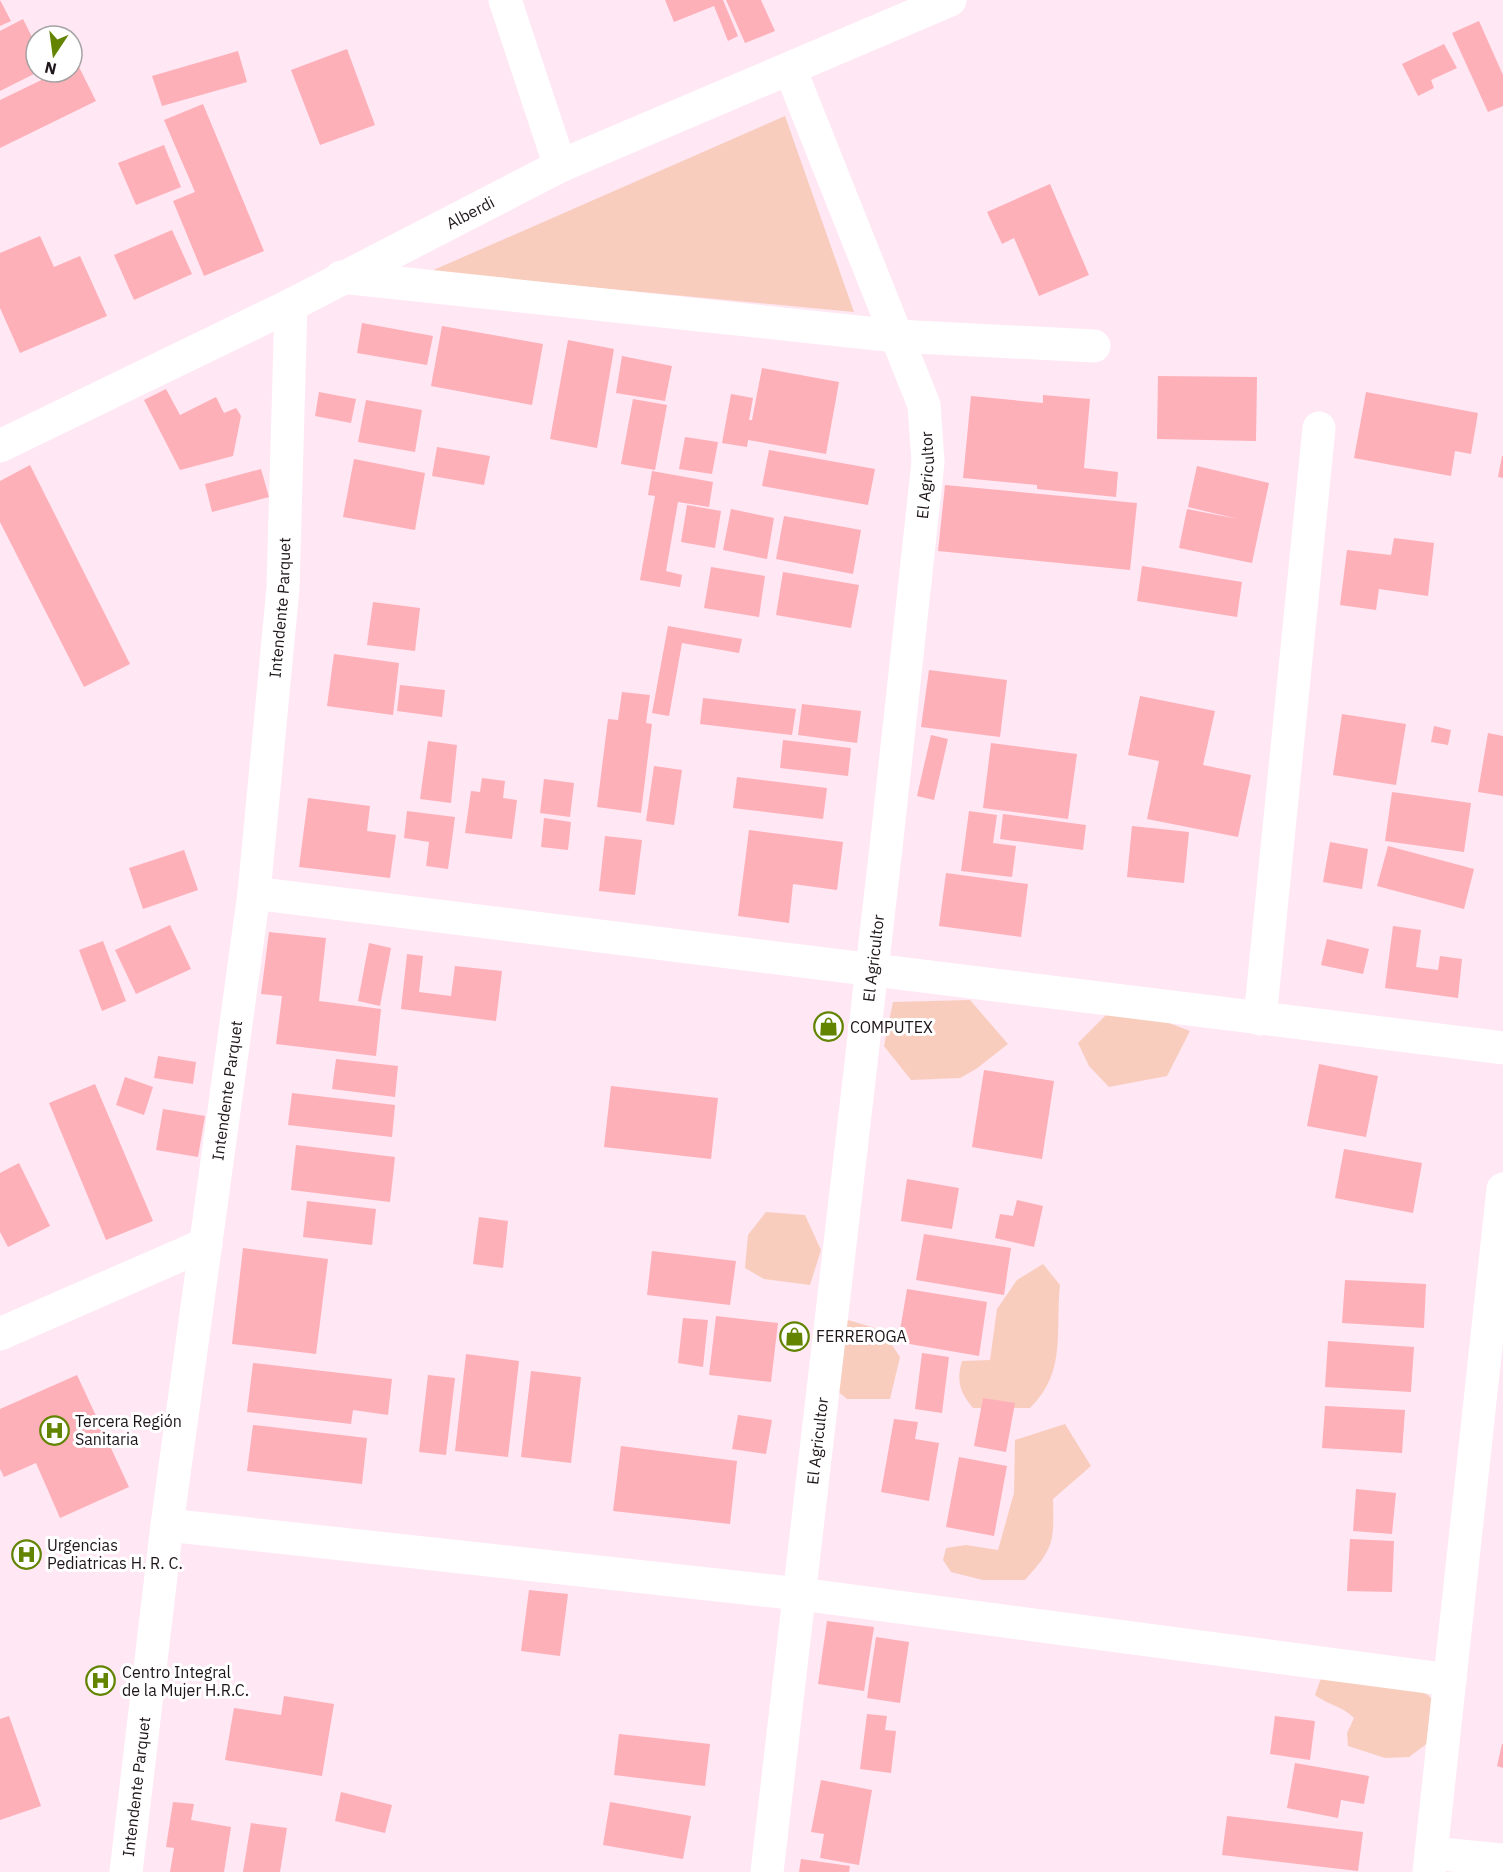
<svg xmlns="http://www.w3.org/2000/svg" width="1503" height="1872" font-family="'IBM Plex Sans',sans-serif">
<rect width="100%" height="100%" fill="#ffe7f4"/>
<g fill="#f9cdbe">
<polygon points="785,116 854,312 429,272"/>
<polygon points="970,1000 1008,1044 976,1069 960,1078 911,1080 884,1046 893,1002"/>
<polygon points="1107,1014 1148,1015 1190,1031 1167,1076 1109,1087 1089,1066 1078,1043"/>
<polygon points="766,1212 805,1215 821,1250 810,1285 764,1279 745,1268 748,1235"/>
<path d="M 1043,1264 L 1060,1285 C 1055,1332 1067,1372 1030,1408 L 973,1408 C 960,1393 956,1381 962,1361 L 990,1360 L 997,1309 L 1017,1280 Z"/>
<polygon points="841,1318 882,1330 900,1357 890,1399 847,1399 831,1386"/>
<path d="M 1065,1424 L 1091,1466 L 1053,1499 C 1054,1543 1054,1548 1025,1580 L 983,1580 L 951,1572 L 943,1560 L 946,1548 L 966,1545 L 998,1550 L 1014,1493 L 1015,1440 Z"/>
<path d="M 1321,1678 L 1415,1689 L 1428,1695 L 1435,1702 L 1429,1742 L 1409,1757 L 1385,1758 L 1348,1746 L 1347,1733 L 1354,1718 C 1342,1706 1328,1705 1315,1695 Z"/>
</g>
<g fill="#feb0b9">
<polygon points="0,0 11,21 0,26"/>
<polygon points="665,0 723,0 738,36 728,41 714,6 674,22"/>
<polygon points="726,0 761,0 775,31 745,43"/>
<polygon points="23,19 36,45 36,73 0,91 0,31"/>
<polygon points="1479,21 1503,75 1503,106 1488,112 1452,33"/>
<polygon points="1444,44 1457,68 1431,80 1434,88 1418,96 1402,64"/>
<polygon points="347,49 375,125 320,145 291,70"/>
<polygon points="238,51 247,82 162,106 152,76"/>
<polygon points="77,63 96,101 0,148 0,100 58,72 72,72 72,65"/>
<polygon points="203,104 264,251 204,276 173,201 195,192 164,120"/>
<polygon points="164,145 181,187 136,205 118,163"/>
<polygon points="1050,184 1089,275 1039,296 1014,238 1002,244 987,212"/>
<polygon points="172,230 192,274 134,300 114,255"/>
<polygon points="40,236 54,267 80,256 107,316 20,353 0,308 0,253"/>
<polygon points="362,323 433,336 427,365 357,353"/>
<polygon points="442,326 543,344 532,405 431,386"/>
<polygon points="568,340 614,349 597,448 550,439"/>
<polygon points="622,356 672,366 665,401 616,393"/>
<polygon points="762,368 839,382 826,454 748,440 747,447 722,443 731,394 753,398 749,420 752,420"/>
<polygon points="1158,376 1257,377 1256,441 1157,439"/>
<polygon points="166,389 180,415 216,397 224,413 236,408 241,416 233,456 180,470 144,400"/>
<polygon points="319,392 356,399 351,423 315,416"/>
<polygon points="1366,392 1478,413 1471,454 1455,451 1451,476 1354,458"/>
<polygon points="1043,395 1090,399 1084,468 1118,472 1116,497 1037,489 1037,485 963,478 971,396 1043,403"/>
<polygon points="633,399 667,405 655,470 621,464"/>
<polygon points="366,400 422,410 415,452 358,442"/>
<polygon points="685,437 718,442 712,474 679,469"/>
<polygon points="437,447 490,456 484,485 432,476"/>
<polygon points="769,450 875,469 868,505 762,486"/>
<polygon points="1502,456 1503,456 1503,478 1498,477"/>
<polygon points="354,459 425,473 415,530 343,517"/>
<polygon points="30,465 130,664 84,687 0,522 0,481"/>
<polygon points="1197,466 1269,483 1252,563 1179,548 1187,509 1238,519 1188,507"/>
<polygon points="261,469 269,497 212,512 205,484"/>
<polygon points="652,471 713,482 709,507 678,502 666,571 682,575 680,587 640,580 655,496 648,495"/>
<polygon points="945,485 1137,503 1130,570 938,551"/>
<polygon points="687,505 721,511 715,548 681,542"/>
<polygon points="731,509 774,518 767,559 723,550"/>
<polygon points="784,516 861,530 853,574 776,559"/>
<polygon points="1394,538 1434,543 1428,596 1379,589 1376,610 1340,605 1347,550 1391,555"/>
<polygon points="1142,566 1242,582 1237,617 1137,601"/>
<polygon points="711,567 765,576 759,617 704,608"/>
<polygon points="783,572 859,585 851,628 776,615"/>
<polygon points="373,602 420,608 415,651 367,645"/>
<polygon points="668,626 742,639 739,653 682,643 669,716 652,713"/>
<polygon points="334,654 399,663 393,715 327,706"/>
<polygon points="929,670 1007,680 1000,737 921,727"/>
<polygon points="400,685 445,690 442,717 397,711"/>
<polygon points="622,692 650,695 646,723 652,724 641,813 597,807 608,719 618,720"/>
<polygon points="1140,696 1215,711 1203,765 1251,775 1238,837 1147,819 1159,761 1128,755"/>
<polygon points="703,698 796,709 792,735 700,724"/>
<polygon points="802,704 861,711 857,743 798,735"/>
<polygon points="1342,714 1406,724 1396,785 1333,775"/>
<polygon points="1434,726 1451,730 1448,745 1431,742"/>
<polygon points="1488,733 1503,736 1503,796 1478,792"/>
<polygon points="931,735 948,739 934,800 917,796"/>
<polygon points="783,740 851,748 848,776 780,768"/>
<polygon points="428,741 457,745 451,803 420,799"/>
<polygon points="991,743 1077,754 1068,819 983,808"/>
<polygon points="654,766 682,770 674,825 646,821"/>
<polygon points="737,777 827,788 823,819 733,808"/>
<polygon points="482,778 505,781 503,798 517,800 512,839 465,833 471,791 480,792"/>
<polygon points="544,779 574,783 570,817 540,813"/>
<polygon points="1392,792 1471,803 1464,852 1385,841"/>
<polygon points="308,798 370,806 367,831 396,835 390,878 299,867"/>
<polygon points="407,811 455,817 448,869 426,866 429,842 404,838"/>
<polygon points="969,811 997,815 993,843 1016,846 1012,877 961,871"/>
<polygon points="1003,814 1086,825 1083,850 1000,839"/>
<polygon points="544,818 571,822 568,850 541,847"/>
<polygon points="1132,826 1189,832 1184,883 1127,877"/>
<polygon points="749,830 843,842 837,890 793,884 789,923 738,916"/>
<polygon points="605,836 642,840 635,895 599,891"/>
<polygon points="1330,842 1368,849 1362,889 1323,882"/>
<polygon points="1388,846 1474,869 1464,909 1377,886"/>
<polygon points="184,850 198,890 143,909 129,868"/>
<polygon points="946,873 1028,884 1021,937 939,926"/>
<polygon points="170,925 191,969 136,994 115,950"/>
<polygon points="1393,926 1421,930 1416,967 1438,970 1440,956 1462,959 1458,998 1385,988"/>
<polygon points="269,932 326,938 319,1001 381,1009 376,1056 276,1044 282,996 261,994"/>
<polygon points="1327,939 1369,949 1363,974 1321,965"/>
<polygon points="103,941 126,1001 102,1011 79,950"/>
<polygon points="369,943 391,948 380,1006 358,1001"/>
<polygon points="407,954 423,956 419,992 451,996 455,966 502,971 496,1021 401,1009"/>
<polygon points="158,1056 196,1062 193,1084 154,1078"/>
<polygon points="336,1059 398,1066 395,1097 332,1089"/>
<polygon points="1319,1064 1378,1076 1366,1137 1307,1126"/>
<polygon points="984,1070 1054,1081 1042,1159 972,1147"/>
<polygon points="125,1077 153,1087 144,1115 116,1105"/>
<polygon points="95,1084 153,1221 106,1240 49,1103"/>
<polygon points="611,1086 718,1098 711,1159 604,1147"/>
<polygon points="292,1093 395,1105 392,1137 288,1125"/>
<polygon points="163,1109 205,1116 198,1157 156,1150"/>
<polygon points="296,1145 395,1157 390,1202 291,1190"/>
<polygon points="1344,1149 1422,1163 1413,1213 1335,1198"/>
<polygon points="19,1163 50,1226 8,1247 0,1232 0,1173"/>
<polygon points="907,1179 959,1188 952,1229 901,1221"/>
<polygon points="1017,1200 1043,1206 1034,1247 995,1238 1000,1214 1013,1216"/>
<polygon points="307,1201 376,1209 372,1245 303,1237"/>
<polygon points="479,1217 508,1221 503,1268 473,1264"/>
<polygon points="924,1234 1011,1248 1004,1295 916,1280"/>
<polygon points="243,1248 328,1259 316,1354 232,1344"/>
<polygon points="652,1251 736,1261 730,1305 647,1295"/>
<polygon points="1345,1280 1426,1284 1424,1328 1342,1323"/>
<polygon points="907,1289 987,1302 979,1356 898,1342"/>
<polygon points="716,1316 778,1323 771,1382 709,1375"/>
<polygon points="683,1318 708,1320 703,1367 678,1363"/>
<polygon points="1328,1341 1414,1347 1411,1392 1325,1387"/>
<polygon points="922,1353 949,1357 942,1413 915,1409"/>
<polygon points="466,1354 519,1361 508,1457 455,1451"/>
<polygon points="253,1363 392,1379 388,1415 353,1410 351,1424 247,1412"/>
<polygon points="531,1371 581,1377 571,1463 521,1457"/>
<polygon points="77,1375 129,1487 60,1518 36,1463 4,1477 0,1469 0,1409"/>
<polygon points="428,1375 455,1378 446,1455 419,1452"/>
<polygon points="983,1398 1015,1403 1006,1452 974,1446"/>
<polygon points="1325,1406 1405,1410 1402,1453 1322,1448"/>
<polygon points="738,1415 772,1420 766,1454 732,1449"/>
<polygon points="894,1419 918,1422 915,1439 939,1443 929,1501 881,1492"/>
<polygon points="253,1425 367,1438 362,1484 247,1471"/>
<polygon points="621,1446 737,1461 730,1524 613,1511"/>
<polygon points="959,1457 1007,1466 994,1536 946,1527"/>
<polygon points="1356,1489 1396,1493 1392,1534 1353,1531"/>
<polygon points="1350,1539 1394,1541 1392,1592 1347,1591"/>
<polygon points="529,1590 568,1594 560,1656 521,1651"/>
<polygon points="827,1621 874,1627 864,1691 818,1684"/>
<polygon points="876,1637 909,1642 900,1703 867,1698"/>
<polygon points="284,1696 334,1704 322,1776 225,1760 234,1708 281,1715"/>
<polygon points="867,1714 887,1716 885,1730 896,1731 891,1773 860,1769"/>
<polygon points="9,1716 41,1806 0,1820 0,1719"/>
<polygon points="1275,1716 1315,1721 1310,1760 1270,1754"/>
<polygon points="619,1734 710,1744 705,1786 614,1775"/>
<polygon points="1502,1744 1503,1744 1503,1768 1497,1766"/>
<polygon points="1295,1763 1369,1776 1364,1804 1341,1800 1338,1818 1287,1808"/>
<polygon points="821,1780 872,1790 859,1865 820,1858 824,1834 811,1832"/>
<polygon points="341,1792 392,1805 385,1833 335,1821"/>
<polygon points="173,1802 194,1804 191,1820 231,1827 224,1872 170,1872 174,1848 166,1847"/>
<polygon points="610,1802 691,1816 683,1859 603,1845"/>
<polygon points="1227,1816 1363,1832 1358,1871 1222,1855"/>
<polygon points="251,1823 287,1828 280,1872 243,1872"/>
<polygon points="801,1859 850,1866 849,1872 799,1872"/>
</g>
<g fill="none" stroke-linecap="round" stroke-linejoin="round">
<g stroke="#fff" stroke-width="33">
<polyline points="505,0 560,166"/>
<polyline points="341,277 896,336 1094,346"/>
<path id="s1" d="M 0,446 L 291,305 L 560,166 L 950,0"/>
<polyline points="254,893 1503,1048"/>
<polyline points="1260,1019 1319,428"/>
<polyline points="0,1334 206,1244"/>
<polyline points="167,1525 800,1594 1450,1680"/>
<polyline points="1431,1853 1503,1860"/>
<path id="s2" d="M 126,1872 L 167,1525 L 254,893 L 283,588 L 291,305"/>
<path id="s3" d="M 767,1872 L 886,848 L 928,462 L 924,405 L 790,69"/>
<polyline points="1429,1872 1503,1189"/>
</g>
</g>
<defs>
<symbol id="shop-ring" viewBox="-11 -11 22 22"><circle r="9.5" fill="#fff" stroke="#628400" stroke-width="1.5"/><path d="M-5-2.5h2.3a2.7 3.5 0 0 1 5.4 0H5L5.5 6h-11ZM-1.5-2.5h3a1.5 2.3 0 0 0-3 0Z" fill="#628400"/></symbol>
<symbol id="hospital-ring" viewBox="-11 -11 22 22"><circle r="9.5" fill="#fff" stroke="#628400" stroke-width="1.5"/><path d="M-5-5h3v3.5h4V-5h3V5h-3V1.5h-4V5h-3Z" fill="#628400"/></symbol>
</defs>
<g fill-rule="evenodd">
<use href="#shop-ring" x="812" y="1010" width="33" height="33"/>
<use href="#shop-ring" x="778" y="1320" width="33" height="33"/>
<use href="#hospital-ring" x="38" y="1414" width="33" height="33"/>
<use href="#hospital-ring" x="10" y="1538" width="33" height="33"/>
<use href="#hospital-ring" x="84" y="1664" width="33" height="33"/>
</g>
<g text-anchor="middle" stroke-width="6" stroke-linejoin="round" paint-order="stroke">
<g font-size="16" fill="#1e161b" stroke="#fff">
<text dy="6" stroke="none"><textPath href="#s1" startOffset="525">Alberdi</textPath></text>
<text dy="6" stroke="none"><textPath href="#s3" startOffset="1406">El Agricultor</textPath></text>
<text dy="6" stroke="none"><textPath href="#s2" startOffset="1274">Intendente Parquet</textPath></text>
<text dy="6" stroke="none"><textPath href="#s3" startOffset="920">El Agricultor</textPath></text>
<text dy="6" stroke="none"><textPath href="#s2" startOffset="788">Intendente Parquet</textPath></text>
<text dy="6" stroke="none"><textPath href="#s3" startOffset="434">El Agricultor</textPath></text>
<text dy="6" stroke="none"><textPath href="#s2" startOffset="86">Intendente Parquet</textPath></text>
</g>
<g font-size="16" fill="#1e161b" stroke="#fff" text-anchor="start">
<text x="850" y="1033">COMPUTEX</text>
<text x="816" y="1342">FERREROGA</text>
<text x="75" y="1427">Tercera Región<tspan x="75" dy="18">Sanitaria</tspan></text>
<text x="47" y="1551">Urgencias<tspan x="47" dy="18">Pediatricas H. R. C.</tspan></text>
<text x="122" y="1678">Centro Integral<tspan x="122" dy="18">de la Mujer H.R.C.</tspan></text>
</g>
</g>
<g transform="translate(54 54) rotate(193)"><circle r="28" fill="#ffffff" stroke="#a5a2a4" stroke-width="1.5"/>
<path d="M0-4.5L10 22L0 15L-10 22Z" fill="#628400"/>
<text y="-9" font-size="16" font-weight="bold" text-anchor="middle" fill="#1e161b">N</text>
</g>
</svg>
